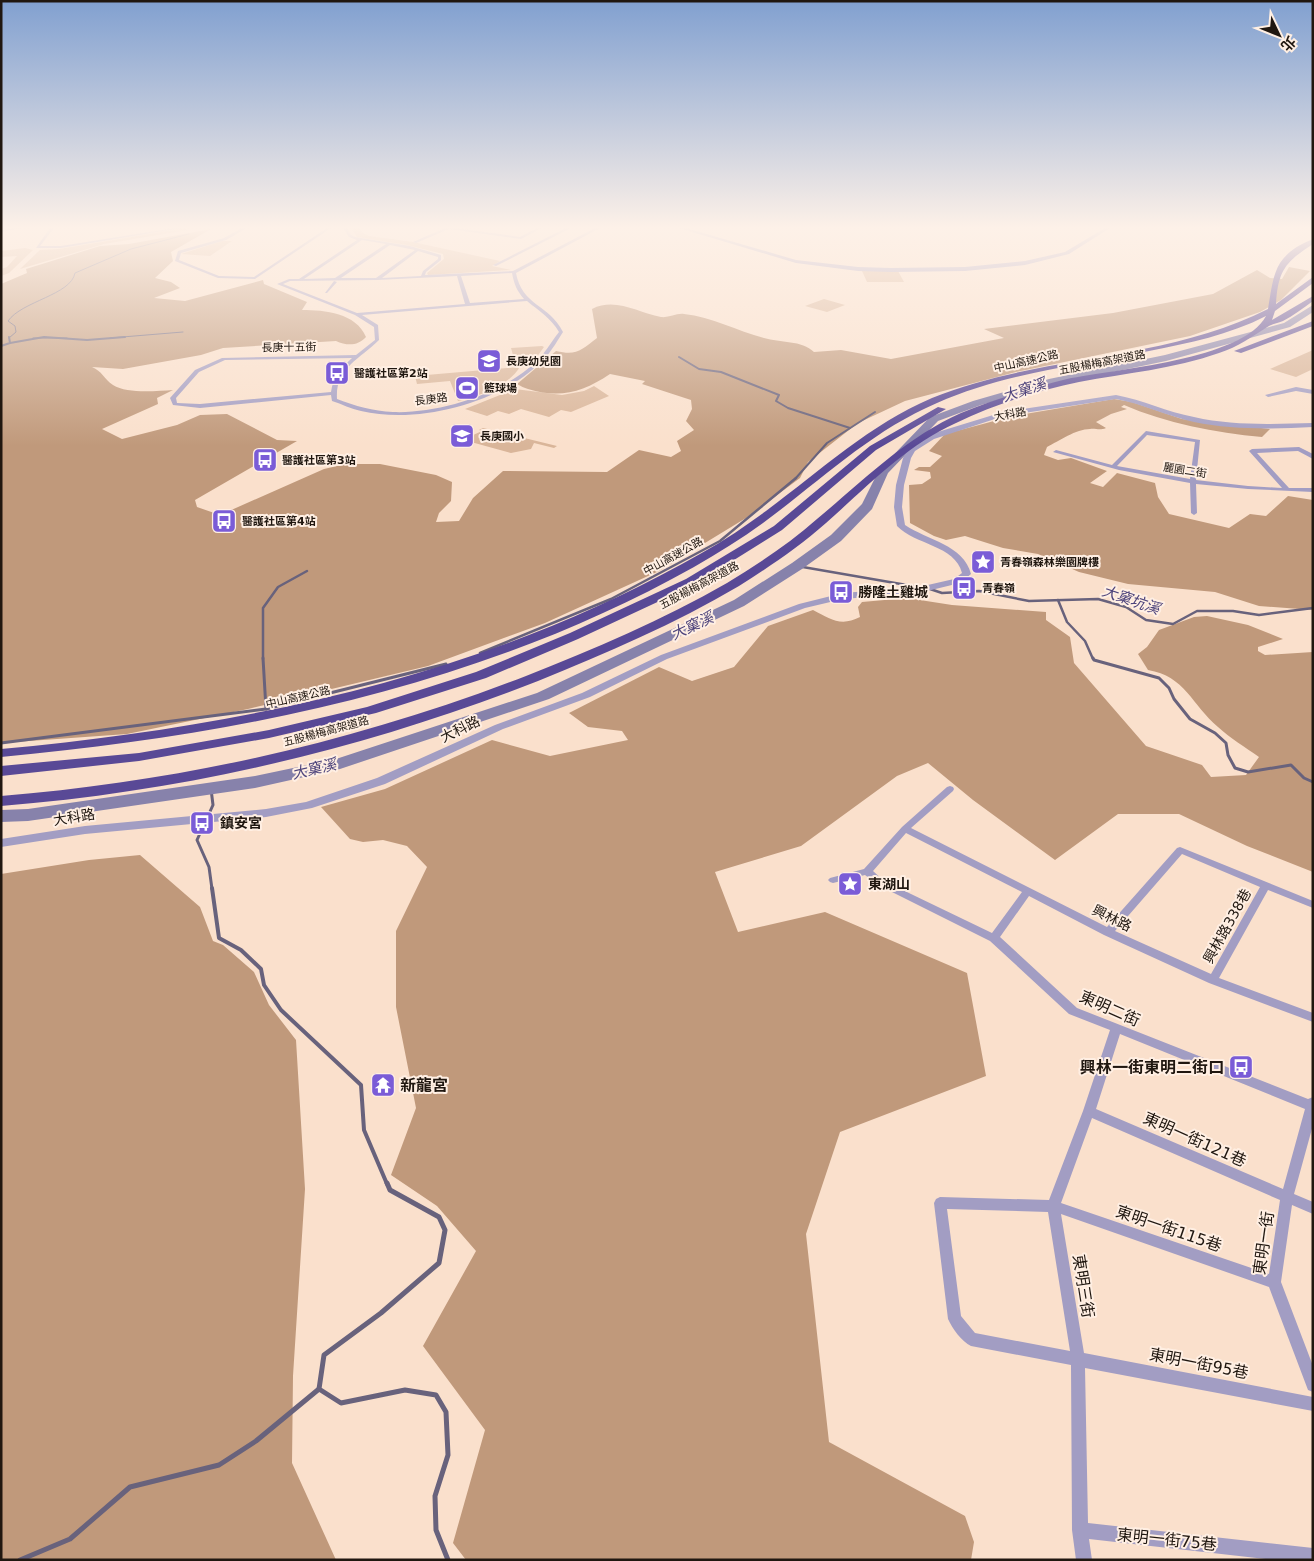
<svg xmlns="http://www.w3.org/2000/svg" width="1314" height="1561" font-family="'DejaVu Sans','Noto Sans TC',sans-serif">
<rect width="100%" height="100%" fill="#fae0cc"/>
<g fill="#d9b599">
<polygon points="185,228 188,230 104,244 20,269 40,250 59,249"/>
<polygon points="351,228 359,228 363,233 369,236 413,242 500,261 492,266 511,270 428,275 427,273 444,259 443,254 407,245 357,237"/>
<polygon points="222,241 232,241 210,256 181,254"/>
<polygon points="25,248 33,250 9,273 1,276 1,269 7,267 17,256 1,257 1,251"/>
<polygon points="862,271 898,271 904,282 867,282"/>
<polygon points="824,299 845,305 827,312 805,306"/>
<polygon points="542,346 544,347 533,362 522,364 515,362 511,348"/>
<polygon points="1313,350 1313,369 1296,377 1270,369"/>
<path d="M 520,367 C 507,387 479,396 458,401 L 450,381 L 417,384 L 415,376 Z"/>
<polygon points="594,386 609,396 571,412 561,410 549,417 521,409 509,414 498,411 487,416 465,409 515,389 562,395 584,391"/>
<polygon points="483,428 557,446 554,448 534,443 531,449 511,453 471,442 471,436 482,431 479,430"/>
</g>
<g fill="#c0997b">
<path d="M 211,229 L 171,252 L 173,261 L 155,278 L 171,282 L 180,288 L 154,298 L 185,301 L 263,280 L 264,284 L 307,302 L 302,310 C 325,310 356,313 366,337 C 358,346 347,346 336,341 L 223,348 L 201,355 L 123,369 L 92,367 C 102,371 104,379 113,385 C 127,394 156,391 173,390 L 157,398 L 158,404 L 102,429 L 122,439 L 177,425 L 200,415 L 227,414 L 277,440 L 297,441 L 195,500 L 197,507 L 220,515 L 324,469 L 346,464 L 380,464 L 436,475 L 452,482 L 451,501 L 439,513 L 436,522 L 459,521 L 473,498 L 503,471 L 607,472 L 639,450 L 671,457 L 681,451 L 677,441 L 694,430 L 686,421 L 692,409 L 691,400 L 642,384 L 645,381 L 610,374 C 583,392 560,399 528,389 C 524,388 521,386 517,384 L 556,351 C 577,356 581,350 597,338 L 592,309 C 616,297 638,313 661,317 C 669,318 676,313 684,314 C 712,317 737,331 764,338 C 780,343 802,340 814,352 L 841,350 L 891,359 L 1004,338 L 984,329 L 1113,313 L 1213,294 L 1257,270 L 1270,278 L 1282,279 L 1289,267 L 1310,271 L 1281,300 L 1260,312 L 1190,336 L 1016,372 L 905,401 L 858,423 L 808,462 L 800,478 L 746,518 L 659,571 L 545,623 L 428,666 L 248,709 L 127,734 L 1,743 L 1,284 L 27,273 L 26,269 L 100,246 L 129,244 Z"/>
<path d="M 1114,399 L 1132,402 L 1182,419 L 1270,429 L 1262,437 C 1215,433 1166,423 1124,405 L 1121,407 L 1127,409 L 1111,414 L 1096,422 L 1106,428 C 1099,431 1096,428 1090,429 C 1076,429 1059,441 1047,447 L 1044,455 L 1058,460 L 1071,458 L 1107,471 L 1090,483 L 1103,487 L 1117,473 L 1155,483 L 1158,497 L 1169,514 L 1229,528 L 1250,514 L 1266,516 L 1288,496 L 1313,500 L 1313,610 L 1259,606 L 1215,592 L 1128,584 L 1079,572 L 1038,554 L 1003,548 L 965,536 L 946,540 L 934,536 L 910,523 L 909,485 L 922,484 L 931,478 L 930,472 L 914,470 L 919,467 L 930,467 L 942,456 L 929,451 L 945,434 L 1013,416 Z"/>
<path d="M 907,598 L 952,605 L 1046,612 L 1046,620 L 1070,637 L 1074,663 L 1146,746 L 1202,765 L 1211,777 L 1246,775 L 1259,757 C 1245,747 1230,738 1218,727 C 1192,705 1185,676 1148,670 L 1138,654 L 1147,647 L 1159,630 L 1194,617 L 1207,616 L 1248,625 L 1283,639 L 1258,647 L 1258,651 L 1265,655 L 1313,652 L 1313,872 L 1247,846 L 1179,814 L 1118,814 L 1055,860 L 973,800 L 928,763 L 897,776 L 801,846 L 715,872 L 738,932 L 825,912 L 967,973 L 986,1076 L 840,1132 L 806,1234 L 829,1442 L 965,1516 L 974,1542 L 971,1560 L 466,1560 L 453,1543 L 485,1430 L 423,1346 L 476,1251 L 437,1206 L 391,1175 L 416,1108 L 396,1007 L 396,931 L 427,867 L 407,846 L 383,840 L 363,842 L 350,839 L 321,807 L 385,789 L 492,740 L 550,756 L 628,740 L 622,731 L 588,727 L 569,713 L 659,667 L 692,681 L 734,667 L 768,626 L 813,610 C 830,619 841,627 860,617 L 858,607 L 862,602 Z"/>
<polygon points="140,855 200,907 213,941 223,945 254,972 269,1005 296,1040 305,1189 293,1376 292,1463 336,1560 1,1560 1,874 89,860"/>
</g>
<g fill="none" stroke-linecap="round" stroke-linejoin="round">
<g stroke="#68627c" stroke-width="1">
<path d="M 9,338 L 16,332 L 15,326 L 8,321 C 22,301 71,295 75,273 L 131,249 L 189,234"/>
<polyline points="33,338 67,338"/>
<polyline points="110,338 183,332"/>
</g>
<g stroke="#68627c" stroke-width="2">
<polyline points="10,343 44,337 87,340 125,337"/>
<polyline points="1,346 10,343 9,337"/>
<polyline points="679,357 699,369 721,372 779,395 776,401 788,408 850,428"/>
<polyline points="795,479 827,443 875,412"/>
</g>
<g stroke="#68627c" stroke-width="2.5">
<polyline points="797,566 924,588"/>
<polyline points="930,589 942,593 979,591 1029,601 1098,599 1126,607 1146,620 1173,624 1197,611 1233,611 1259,615 1313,608"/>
<polyline points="1058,600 1067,622 1085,641 1093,659"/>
<polyline points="480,653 611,599 720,541 796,478"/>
<polyline points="263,659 263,608 278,587 307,571"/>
</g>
<g stroke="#68627c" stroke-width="3">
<polyline points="263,658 266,709"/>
<polyline points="1093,658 1094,660 1159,678 1169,688 1174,699 1190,719 1215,733 1226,743 1228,755 1235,768 1248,772 1291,765 1304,778 1313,782"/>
<polyline points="1,743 266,709 446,664"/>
<polyline points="211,789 213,805 197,840 209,867 212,889"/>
</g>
<polyline stroke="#68627c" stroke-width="4" points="212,888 219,938 241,950 261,969 264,985 281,1010 361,1085 364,1130 387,1184"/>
<g stroke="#68627c" stroke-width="5">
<polyline points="387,1183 390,1190 439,1217 445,1230 439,1263 381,1313 324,1355 319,1389 341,1403 405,1390 436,1395 446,1412 448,1455 435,1496 436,1530 448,1560"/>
<polyline points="20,1560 70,1539 130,1487 219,1465 256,1441 319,1389"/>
</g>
<polygon fill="#8782ab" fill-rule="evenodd" points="1313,305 1313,312 1290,327 1166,361 1055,384 981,405 938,421 888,473 872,509 841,541 802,569 744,606 549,699 340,769 255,788 28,821 1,822 1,810 28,809 255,776 336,759 537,693 734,600 792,563 831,535 862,504 879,470 930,417 973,401 1049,379 1165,355 1284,323"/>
<g fill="#a29dc3" fill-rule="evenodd">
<polygon points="15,228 24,228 1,232 1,230"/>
<polygon points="50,228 54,228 40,246 61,246 174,228 182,228 61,248 36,248"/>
<polygon points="242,228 247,228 226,240 181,253 179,260 219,276 254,277 327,228 331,228 255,279 218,278 175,261 178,251 224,238"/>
<path d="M 343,228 L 347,228 L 351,235 L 355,237 L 410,246 L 441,255 L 441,260 L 426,272 L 425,275 L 513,271 L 595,228 L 600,228 L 516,273 C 522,306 549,304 563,332 C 558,340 552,350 546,357 C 505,402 420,425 361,411 C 351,409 342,404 332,401 L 331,395 L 200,408 L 173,405 L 170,398 L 195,370 L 222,358 L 356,355 L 375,340 L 374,327 L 355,315 L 277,284 L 289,279 L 299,279 L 357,240 L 349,237 ZM 362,240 L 386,244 L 335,278 L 304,279 ZM 390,245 L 415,250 L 376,278 L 341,278 ZM 418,251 L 438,257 L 438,259 L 423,271 L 421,276 L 382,278 ZM 512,273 C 514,284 517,291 524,299 L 470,303 L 461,276 ZM 457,276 L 465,304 L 357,313 L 283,284 L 290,281 L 377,280 ZM 527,301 C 539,311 551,318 559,332 C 553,339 549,347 543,354 C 511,392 441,414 393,412 C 373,411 355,406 337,399 C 335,368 360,359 379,340 L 378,325 L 362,315 ZM 352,358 C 342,367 333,377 331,392 L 200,404 L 177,403 L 176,398 L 199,372 L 225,360 Z"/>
<polygon points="445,228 456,228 520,237 537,228 542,228 521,239 449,229 416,243 413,242"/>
<polygon points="566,228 571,228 496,266 493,265"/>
<polygon points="334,281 337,282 327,293 325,293"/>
<polygon points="1296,387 1313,390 1313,394 1296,391 1268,397 1265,395"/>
<path d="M 1146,431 L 1200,440 L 1196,480 L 1248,486 L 1282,488 L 1249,451 L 1252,449 L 1299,447 L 1313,454 L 1313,459 L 1298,451 L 1257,453 L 1289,488 L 1313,488 L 1313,492 L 1248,489 L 1196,484 L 1197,513 L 1194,515 L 1191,513 L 1190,483 L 1119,470 L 1053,452 L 1056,450 L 1112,465 ZM 1147,435 L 1195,442 L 1190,479 L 1117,466 Z"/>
<path d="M 950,786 L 953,787 L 954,789 L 953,791 L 911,828 L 1107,927 L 1177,848 L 1180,847 L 1313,901 L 1313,908 L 1268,890 L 1219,978 L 1313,1013 L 1313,1022 L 1209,983 L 1104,935 L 1029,896 L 1000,937 L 1077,1008 L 1308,1099 L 1313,1097 L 1313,1125 L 1294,1194 L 1313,1202 L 1313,1214 L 1292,1205 L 1281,1282 L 1313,1366 L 1313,1392 L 1308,1390 L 1269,1287 L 1061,1214 L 1084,1353 L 1313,1397 L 1313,1411 L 1085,1368 L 1088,1523 L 1313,1548 L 1313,1560 L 1275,1560 L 1089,1539 L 1092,1560 L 1076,1560 L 1072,1530 L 1071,1365 L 971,1346 C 962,1342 952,1328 948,1319 L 934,1203 L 936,1199 L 940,1197 L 1049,1200 L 1083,1111 L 1110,1030 L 1069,1014 L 990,941 L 878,885 L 865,875 L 833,883 L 830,882 L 828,880 L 830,878 L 864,869 L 902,827 L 947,787 ZM 906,833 L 1022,892 L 992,933 L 884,881 L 873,871 ZM 1182,854 L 1260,887 L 1211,974 L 1115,931 ZM 1120,1034 L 1305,1109 L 1283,1189 L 1096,1109 ZM 1092,1118 L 1280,1200 L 1269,1274 L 1061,1203 ZM 947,1209 L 1048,1212 L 1070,1351 L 975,1333 L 961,1316 Z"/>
</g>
<g fill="#a29dc3" fill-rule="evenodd">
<polygon points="679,228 686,228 796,260 858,267 891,268 965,267 1025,261 1065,252 1105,228 1110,228 1069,254 1025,265 965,271 891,272 858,271 796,263"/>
<path d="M 1116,395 C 1143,400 1167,412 1194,417 C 1233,426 1273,424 1313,423 L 1313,427 C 1273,429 1233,430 1194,422 C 1167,416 1143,404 1116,399 L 1004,416 L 934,439 L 915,451 L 911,458 L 904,485 L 902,507 L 905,525 C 927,540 964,545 971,574 L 960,583 L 919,593 L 843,599 L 805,608 L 667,659 L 590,697 L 503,729 L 385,784 L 312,808 L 266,817 L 85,834 L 1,847 L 1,839 L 85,826 L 266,809 L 306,802 L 377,778 L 495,725 L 582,693 L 661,655 L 799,604 L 843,593 L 919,587 L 954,579 L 962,573 C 955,545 915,545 897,526 L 894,507 L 896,485 L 903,458 L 909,448 L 928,435 L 1003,412 Z"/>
</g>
<g fill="#594996" fill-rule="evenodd">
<path d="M 1313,239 L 1313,244 C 1285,262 1278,271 1276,304 L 1313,277 L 1313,283 L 1275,311 L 1272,320 L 1313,296 L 1313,301 C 1303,308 1293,316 1283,321 C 1278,323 1273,324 1269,326 C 1253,336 1238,347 1219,353 C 1174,369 1126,373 1079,382 C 1037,391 995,404 956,423 C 905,446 868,486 826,523 C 799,547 769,567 739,586 C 675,624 606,653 538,681 C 364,749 187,791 1,806 L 1,796 C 183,781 355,742 526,676 C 594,649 663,620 727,583 C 758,564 789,544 817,519 C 864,480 905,438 961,413 C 995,399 1031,388 1067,379 C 1114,369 1243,360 1266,316 C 1229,335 1189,343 1149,351 C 1078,365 1003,374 937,403 C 871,431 820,481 763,523 C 741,539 718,553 694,567 C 482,686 241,735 1,757 L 1,749 C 237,727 472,679 682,564 C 706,551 730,537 752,521 C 812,479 864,427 932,398 C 1040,354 1164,362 1268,309 C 1274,273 1274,255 1313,239 Z"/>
<polygon points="1313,321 1313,326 1241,353 1234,351"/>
<polygon points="938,407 946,409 876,450 782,530 694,585 578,639 486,678 376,713 269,738 139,761 1,776 1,766 139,753 269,730 367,707 476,672 570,633 686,579 774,526 870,446"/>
</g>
</g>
<linearGradient id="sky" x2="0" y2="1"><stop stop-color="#81a0d0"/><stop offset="0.51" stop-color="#fdf1e8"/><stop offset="1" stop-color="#fdf1e8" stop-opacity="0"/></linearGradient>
<rect width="1314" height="446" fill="url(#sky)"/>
<defs>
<symbol id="school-square" viewBox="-11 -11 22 22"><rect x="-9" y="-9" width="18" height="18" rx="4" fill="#7a5cd7" stroke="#ffefe3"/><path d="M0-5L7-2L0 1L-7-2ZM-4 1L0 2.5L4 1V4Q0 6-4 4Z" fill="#fff"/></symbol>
<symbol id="bus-square" viewBox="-11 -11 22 22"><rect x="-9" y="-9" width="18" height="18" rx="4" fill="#7a5cd7" stroke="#ffefe3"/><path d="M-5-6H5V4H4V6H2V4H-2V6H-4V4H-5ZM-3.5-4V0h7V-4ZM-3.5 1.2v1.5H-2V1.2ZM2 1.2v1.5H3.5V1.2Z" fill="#fff"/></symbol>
<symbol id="stadium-square" viewBox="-11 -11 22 22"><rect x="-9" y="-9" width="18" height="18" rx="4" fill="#7a5cd7" stroke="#ffefe3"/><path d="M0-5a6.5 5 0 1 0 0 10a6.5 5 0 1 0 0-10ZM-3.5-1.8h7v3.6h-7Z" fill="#fff"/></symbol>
<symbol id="sight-square" viewBox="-11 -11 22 22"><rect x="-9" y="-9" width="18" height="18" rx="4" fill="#7a5cd7" stroke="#ffefe3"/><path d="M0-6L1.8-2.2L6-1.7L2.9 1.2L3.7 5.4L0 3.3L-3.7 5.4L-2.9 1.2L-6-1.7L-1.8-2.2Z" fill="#fff"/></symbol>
<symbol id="temple-square" viewBox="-11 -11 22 22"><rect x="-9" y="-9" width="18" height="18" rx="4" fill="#7a5cd7" stroke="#ffefe3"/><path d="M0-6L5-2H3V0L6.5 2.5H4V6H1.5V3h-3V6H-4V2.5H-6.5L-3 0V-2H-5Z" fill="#fff"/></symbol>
</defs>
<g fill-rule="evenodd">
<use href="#school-square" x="475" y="347" width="28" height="28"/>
<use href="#bus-square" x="323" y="359" width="28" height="28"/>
<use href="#stadium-square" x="453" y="374" width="28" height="28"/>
<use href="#school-square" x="448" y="422" width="28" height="28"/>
<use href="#bus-square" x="251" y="446" width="28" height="28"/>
<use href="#bus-square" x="210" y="507" width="28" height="28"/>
<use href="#sight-square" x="969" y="548" width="28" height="28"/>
<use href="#bus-square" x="950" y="574" width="28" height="28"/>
<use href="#bus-square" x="827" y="578" width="28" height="28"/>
<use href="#bus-square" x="188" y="809" width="28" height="28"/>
<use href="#sight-square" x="836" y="870" width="28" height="28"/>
<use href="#bus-square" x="1227" y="1053" width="28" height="28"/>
<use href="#temple-square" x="369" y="1071" width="28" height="28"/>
</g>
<g text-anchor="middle" stroke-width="4" stroke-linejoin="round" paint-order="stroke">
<g font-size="11" fill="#201710" stroke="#ffefe3">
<text transform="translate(289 347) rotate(-1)" y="4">長庚十五街</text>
<text transform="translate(1026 361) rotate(-13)" y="4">中山高速公路</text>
<text transform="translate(1102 362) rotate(-11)" y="4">五股楊梅高架道路</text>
<text transform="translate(431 399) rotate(-7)" y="4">長庚路</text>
<text transform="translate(1010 414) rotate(-10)" y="4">大科路</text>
<text transform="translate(1185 470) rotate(9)" y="4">麗園二街</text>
<text transform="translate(673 556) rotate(-29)" y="4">中山高速公路</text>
<text transform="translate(699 585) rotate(-28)" y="4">五股楊梅高架道路</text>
<text transform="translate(298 697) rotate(-13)" y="4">中山高速公路</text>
<text transform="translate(326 731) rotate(-15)" y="4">五股楊梅高架道路</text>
</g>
<g font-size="11" font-weight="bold" fill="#201710" stroke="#ffefe3" text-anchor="start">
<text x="506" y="365">長庚幼兒園</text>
<text x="354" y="377">醫護社區第2站</text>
<text x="484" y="392">籃球場</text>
<text x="480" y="440">長庚國小</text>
<text x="282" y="464">醫護社區第3站</text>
<text x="242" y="525">醫護社區第4站</text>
<text x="1000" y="566">青春嶺森林樂園牌樓</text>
<text x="982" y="592">青春嶺</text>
</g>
<g font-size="14" font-weight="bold" fill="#201710" stroke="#ffefe3" text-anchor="start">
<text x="858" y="597">勝隆土雞城</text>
<text x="220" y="828">鎮安宮</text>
<text x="868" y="889">東湖山</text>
</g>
<g font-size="14" fill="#201710" stroke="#ffefe3">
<text transform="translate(460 729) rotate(-26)" y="5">大科路</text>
<text transform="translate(74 817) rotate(-9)" y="5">大科路</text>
<text transform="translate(1112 918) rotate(26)" y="5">興林路</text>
<text transform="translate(1227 926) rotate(-61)" y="5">興林路338巷</text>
</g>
<g font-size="15" font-style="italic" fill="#4e447c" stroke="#ffefe3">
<text transform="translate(1024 390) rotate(-18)" y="5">大窠溪</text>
<text transform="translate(1131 600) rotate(19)" y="5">大窠坑溪</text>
<text transform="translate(692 626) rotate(-25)" y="5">大窠溪</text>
<text transform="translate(314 769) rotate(-13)" y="5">大窠溪</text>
</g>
<g font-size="16" fill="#201710" stroke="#ffefe3">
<text transform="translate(1110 1008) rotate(24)" y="6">東明二街</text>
<text transform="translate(1195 1139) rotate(24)" y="6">東明一街121巷</text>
<text transform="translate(1169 1228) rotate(19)" y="6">東明一街115巷</text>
<text transform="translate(1263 1243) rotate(-82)" y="6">東明一街</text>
<text transform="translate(1084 1286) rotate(81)" y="6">東明三街</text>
<text transform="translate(1199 1363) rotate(11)" y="6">東明一街95巷</text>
<text transform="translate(1167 1539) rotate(6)" y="6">東明一街75巷</text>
</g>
<g font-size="16" font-weight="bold" fill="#201710" stroke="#ffefe3" text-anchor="end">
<text x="1224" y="1073">興林一街東明二街口</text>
<text x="400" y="1091" text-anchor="start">新龍宮</text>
</g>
</g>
<rect width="1314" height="1561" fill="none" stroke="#201710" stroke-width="5"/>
<g transform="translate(1279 35) rotate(133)" stroke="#ffefe3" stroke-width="4" paint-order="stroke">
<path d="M0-4L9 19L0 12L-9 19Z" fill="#201710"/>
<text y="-8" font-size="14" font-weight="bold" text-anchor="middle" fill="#201710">北</text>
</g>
</svg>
